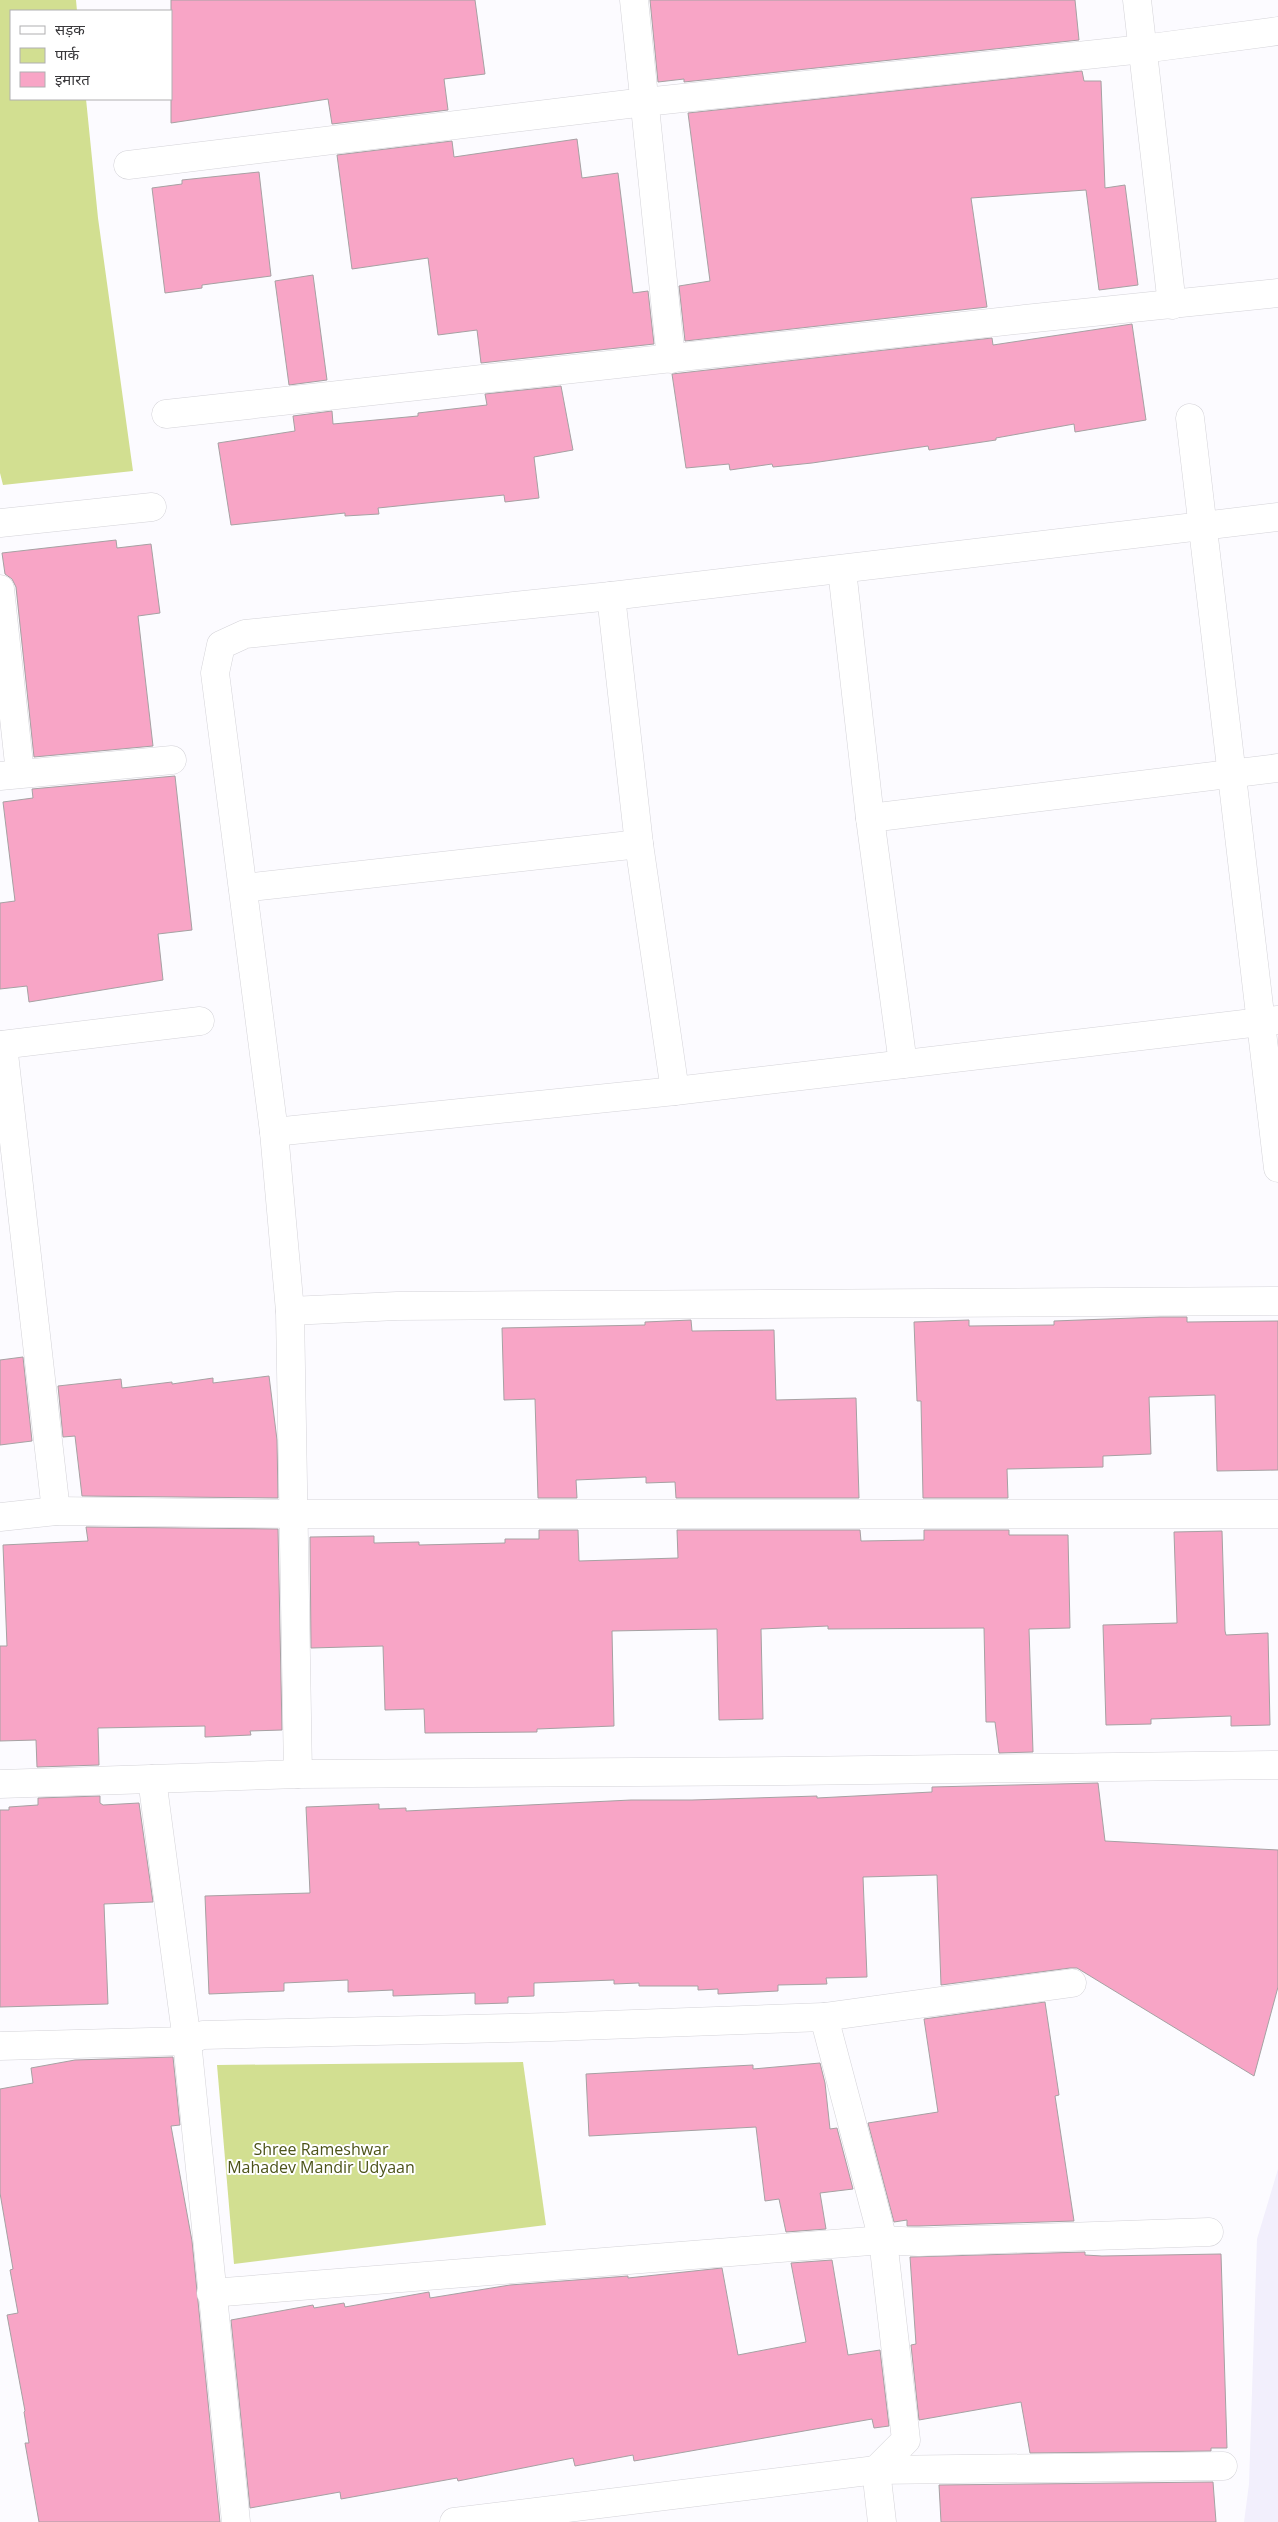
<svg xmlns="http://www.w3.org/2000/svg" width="1278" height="2522" font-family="'Open Sans','Noto Sans Devanagari',sans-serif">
<rect width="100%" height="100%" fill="#fcfbff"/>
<polygon fill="#f2effc" points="1278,2169 1278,2522 1244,2522 1249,2484 1257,2239"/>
<g fill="#d2df91">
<polygon points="0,0 76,0 77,11 11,11 11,99 86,99 98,218 133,471 3,485 0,473"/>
<polygon points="523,2062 546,2225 234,2264 217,2065"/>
</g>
<g fill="#f8a5c6" stroke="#a6a1a3">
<polygon points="171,0 475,0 485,74 444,79 448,110 332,124 328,99 171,123"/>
<polygon points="650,0 1075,0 1079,40 684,82 684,79 658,82"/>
<polygon points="1082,71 1084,81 1101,81 1105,188 1125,185 1138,285 1099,290 1086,190 971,198 987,307 685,341 679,286 710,281 688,113"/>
<polygon points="577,139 582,178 618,173 633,293 648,291 654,344 481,363 477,330 438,335 428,258 352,269 337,155 452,141 454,157"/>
<polygon points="259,172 271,276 202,285 202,288 165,293 152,188 182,184 182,180"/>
<polygon points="313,275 327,380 289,385 275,281"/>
<polygon points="1132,324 1146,420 1075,432 1074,424 996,438 996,440 929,450 928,446 812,463 773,467 772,464 730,470 729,464 686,468 672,374 992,338 993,345"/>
<polygon points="561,386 573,450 534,457 539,498 505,502 504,495 378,508 379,514 345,516 345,513 231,525 218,443 295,431 293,416 332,411 333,424 418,416 418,413 487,405 485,394"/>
<polygon points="116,540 117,548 151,544 160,613 138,616 153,746 34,757 16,587 12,579 5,574 2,553"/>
<polygon points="175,776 192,930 158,934 163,980 29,1002 27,986 0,989 0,903 15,901 3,802 33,798 32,789"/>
<polygon points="1160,1317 1187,1317 1187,1322 1278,1321 1278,1470 1217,1471 1215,1395 1149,1397 1151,1454 1103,1456 1103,1467 1007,1469 1008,1498 923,1498 921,1401 917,1401 914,1322 969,1320 969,1326 1054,1325 1054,1321"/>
<polygon points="691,1320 692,1331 774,1330 776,1400 856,1398 859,1498 676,1498 675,1482 646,1483 646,1477 576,1480 577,1498 538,1498 535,1399 504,1400 502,1328 645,1325 645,1322"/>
<polygon points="23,1357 32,1441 0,1445 0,1360"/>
<polygon points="269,1376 277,1440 278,1498 82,1496 75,1436 63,1437 58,1386 121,1379 122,1388 172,1382 172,1384 213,1378 213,1383"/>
<polygon points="86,1527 278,1529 282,1730 250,1731 251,1735 205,1737 205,1726 98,1728 99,1765 37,1767 36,1740 0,1741 0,1646 7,1646 3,1545 88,1541"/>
<polygon points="539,1530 578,1530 579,1561 678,1558 677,1530 860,1530 861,1541 924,1540 924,1530 1009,1530 1009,1535 1068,1535 1070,1628 1029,1629 1033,1752 999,1753 995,1722 986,1722 984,1628 828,1629 828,1626 761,1629 763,1719 719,1720 717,1629 612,1631 614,1726 537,1729 537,1732 425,1733 424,1709 385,1710 383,1646 311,1648 310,1537 374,1536 374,1543 419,1542 419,1545 505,1543 505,1539 539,1539"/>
<polygon points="1222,1531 1225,1631 1226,1635 1268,1633 1270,1725 1231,1726 1231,1716 1151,1719 1151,1724 1106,1725 1103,1625 1177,1623 1174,1532"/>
<polygon points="1098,1783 1105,1841 1278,1850 1278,1987 1254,2076 1077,1968 1070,1968 941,1985 937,1875 863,1877 867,1977 826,1978 827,1984 778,1985 778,1991 718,1994 718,1989 698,1990 698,1986 639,1986 639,1983 614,1984 614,1980 534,1983 534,1996 508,1997 508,2003 475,2004 475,1993 393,1996 393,1990 348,1992 348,1980 284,1983 284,1991 209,1994 205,1896 310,1893 306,1807 379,1804 379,1809 406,1808 406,1811 631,1800 692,1800 817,1796 817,1798 932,1792 932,1787"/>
<polygon points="100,1796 100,1803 103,1805 139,1803 153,1902 104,1904 108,2004 0,2007 0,1810 9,1810 9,1807 38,1805 38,1798"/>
<polygon points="1045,2002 1059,2095 1055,2096 1074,2221 919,2226 907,2226 907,2220 894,2222 868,2123 938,2112 924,2019"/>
<polygon points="173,2057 180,2125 171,2126 192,2241 220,2522 39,2522 25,2443 29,2443 24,2412 25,2411 7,2315 18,2313 10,2270 13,2269 0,2193 0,2089 33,2083 31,2068 75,2060"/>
<polygon points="820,2063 825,2083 830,2129 837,2128 853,2189 820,2193 826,2229 786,2232 779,2199 765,2201 756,2127 589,2136 586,2074 753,2065 753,2069"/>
<polygon points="1085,2252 1085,2255 1102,2256 1221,2254 1227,2448 1211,2448 1211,2451 1030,2453 1021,2402 919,2420 911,2345 916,2344 910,2257"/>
<polygon points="832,2260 848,2355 880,2350 889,2426 874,2428 872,2419 634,2461 633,2455 575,2466 573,2458 458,2481 457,2478 341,2499 340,2492 250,2508 231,2320 313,2305 314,2308 344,2303 345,2307 429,2292 430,2298 510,2285 628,2276 628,2278 722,2268 738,2355 806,2342 791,2263"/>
<polygon points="1213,2482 1216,2522 941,2522 939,2485"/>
</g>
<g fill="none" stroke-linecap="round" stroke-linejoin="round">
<defs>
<g id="street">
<polyline points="634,0 671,359"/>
<polyline points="1137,0 1172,305"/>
<polyline points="128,165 645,102 1143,49 1278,31"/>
<polyline points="166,414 1025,319 1278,293"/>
<polyline points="1190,418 1278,1168"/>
<polyline points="0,523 152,507"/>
<polyline points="842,570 870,818 903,1064"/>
<polyline points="0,589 20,773"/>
<polyline points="611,596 639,844 675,1091"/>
<polyline points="0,776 172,760"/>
<polyline points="870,818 1278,768"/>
<polyline points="243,888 639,844"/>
<polyline points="0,1045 200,1021"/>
<polyline points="3,1045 56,1511"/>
<polyline points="274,1132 675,1091 1278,1020"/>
<polyline points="290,1311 397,1306 1278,1301"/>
<polyline points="0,1517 56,1511 294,1514 1278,1514"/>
<polyline points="298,1774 290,1311 274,1132 215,673 221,645 245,634 611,596 1278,517"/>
<polyline points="152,1779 187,2041 236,2522"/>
<polyline points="0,1784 298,1774 786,1771 1278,1765"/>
<polyline points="824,2017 883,2240 906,2440 876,2470 882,2522"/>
<polyline points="0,2046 187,2041 203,2035 551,2027 824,2017 1072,1983"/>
<polyline points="211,2293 883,2240 919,2242 1209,2232"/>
<polyline points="454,2522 876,2470 1223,2466"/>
</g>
</defs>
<use href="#street" stroke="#d4d3d8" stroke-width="29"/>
<use href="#street" stroke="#fff" stroke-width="28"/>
</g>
<g text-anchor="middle" stroke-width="4" stroke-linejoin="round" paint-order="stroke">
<g font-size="16" fill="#4c5319" stroke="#fff">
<text x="321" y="2155">Shree Rameshwar<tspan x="321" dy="18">Mahadev Mandir Udyaan</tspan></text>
</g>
</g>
<rect x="10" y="10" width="162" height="90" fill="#ffffff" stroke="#b0afb1"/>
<rect x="20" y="26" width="25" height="8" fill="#ffffff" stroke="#b0afb1"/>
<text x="55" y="35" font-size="15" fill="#39383b">सड़क</text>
<rect x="20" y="48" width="25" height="15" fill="#d2df91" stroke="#b0afb1"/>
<text x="55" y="60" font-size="15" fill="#39383b">पार्क</text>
<rect x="20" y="72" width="25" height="15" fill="#f8a5c6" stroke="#b0afb1"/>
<text x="55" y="85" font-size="15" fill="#39383b">इमारत</text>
</svg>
